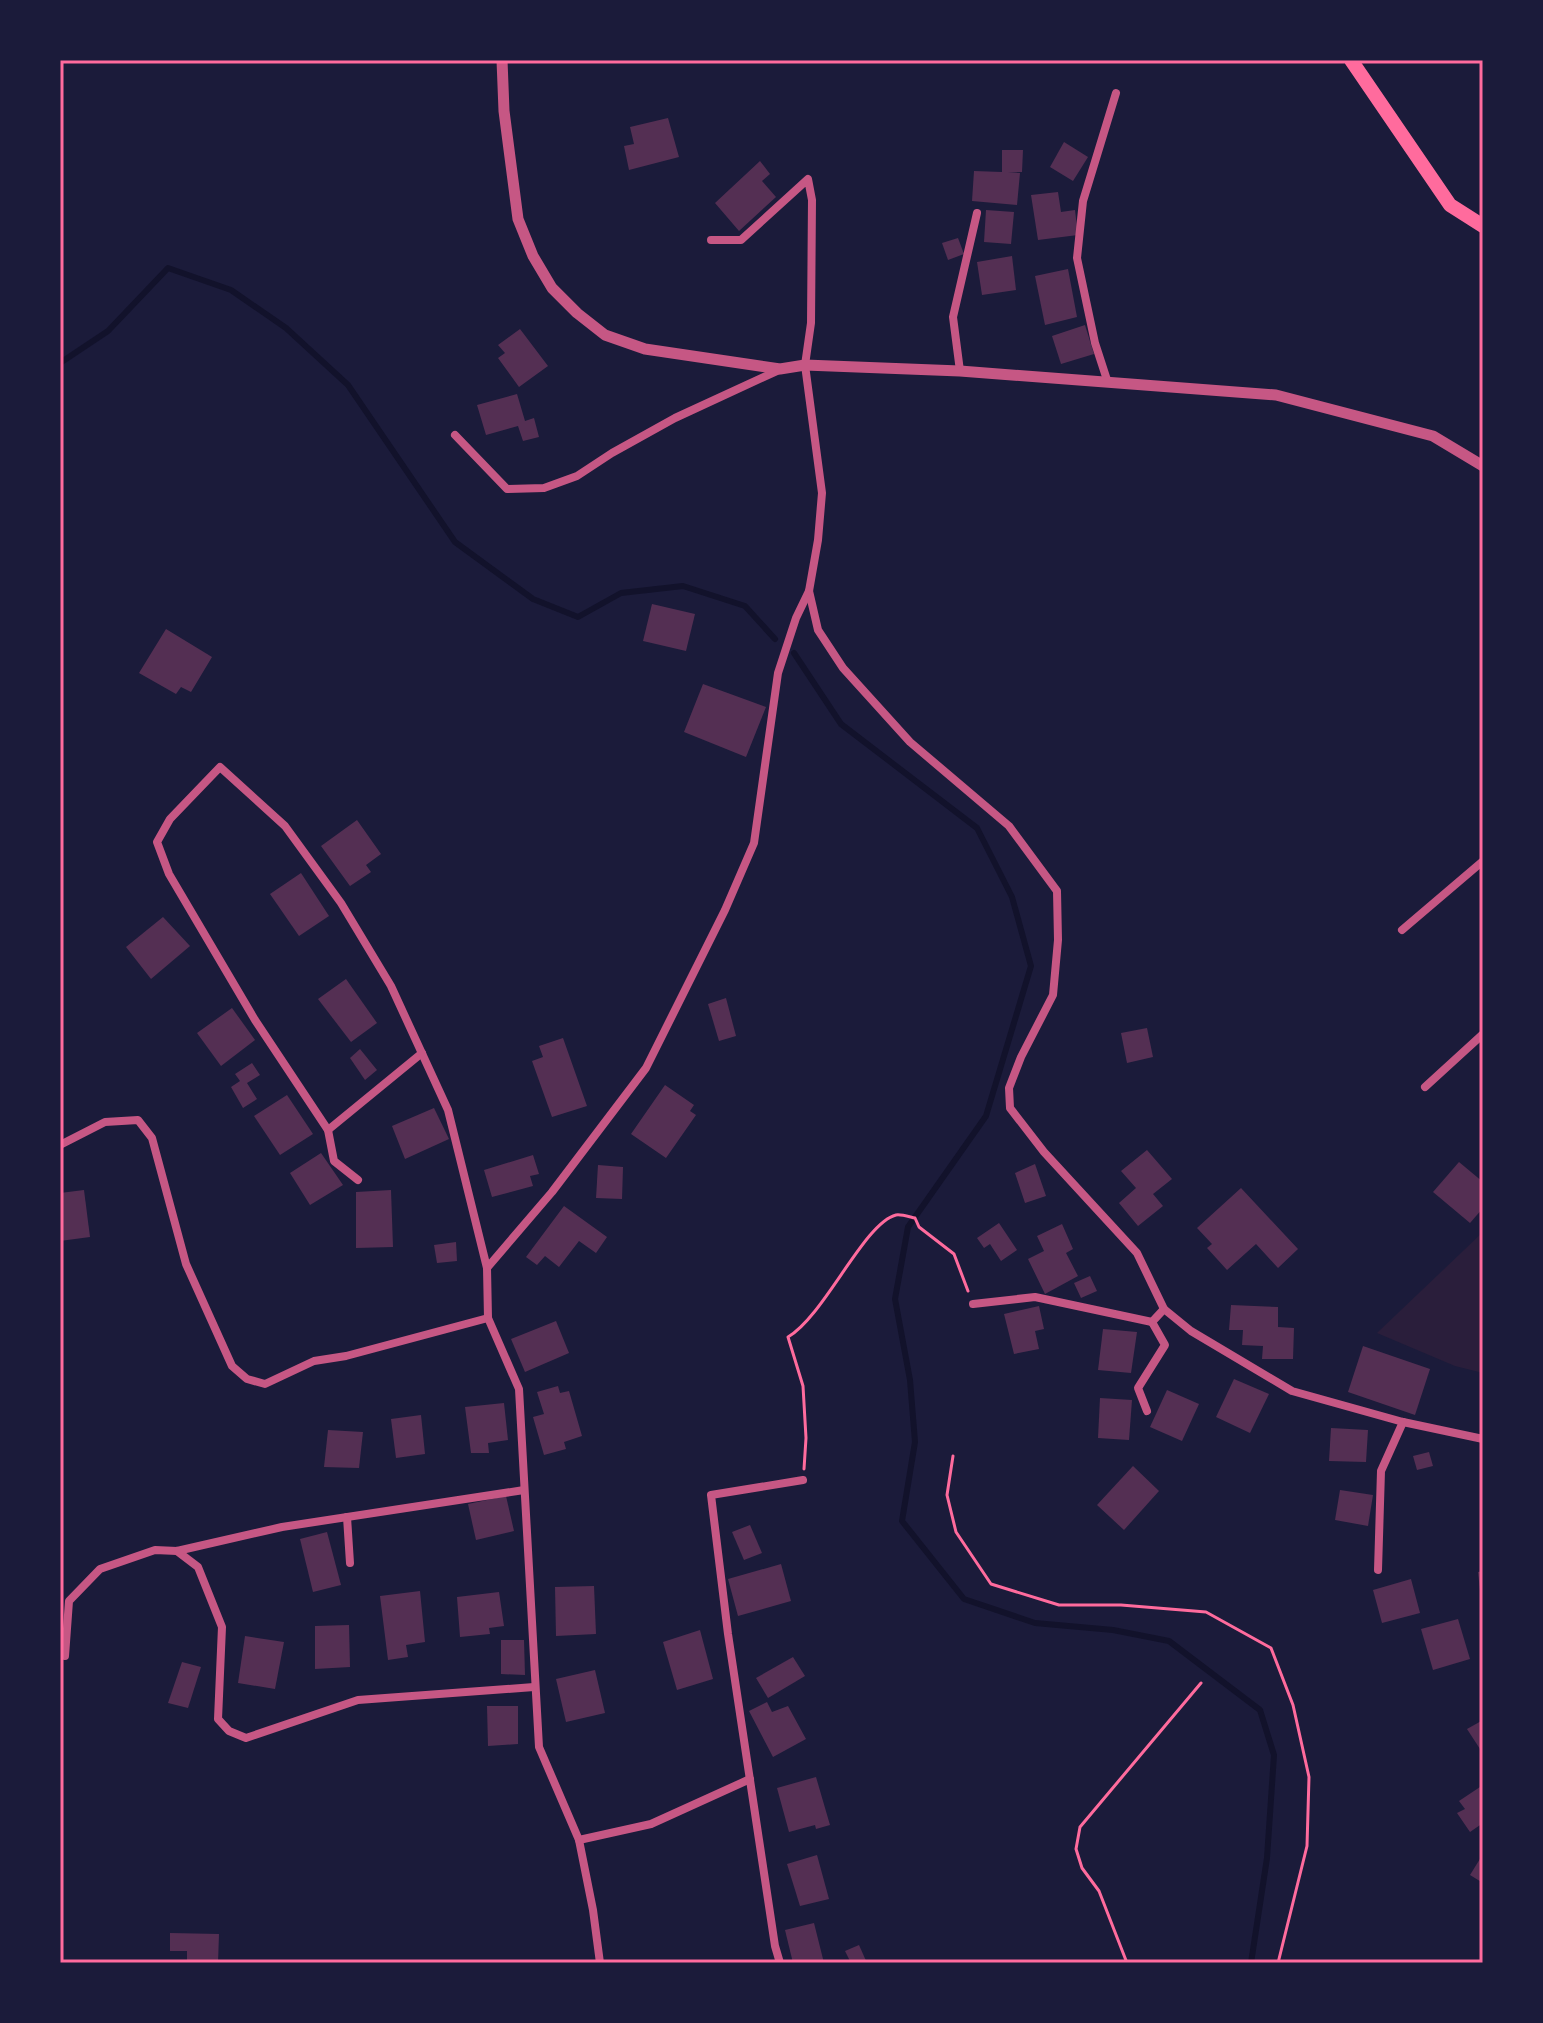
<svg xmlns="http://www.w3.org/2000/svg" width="1543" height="2023" font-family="'Nunito Sans',sans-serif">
<rect width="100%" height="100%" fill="#1b1b3a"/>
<polygon fill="#2a1e3b" points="1483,1232 1483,1373 1455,1366 1377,1333"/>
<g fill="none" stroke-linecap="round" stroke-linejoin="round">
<g stroke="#12122b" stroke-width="6">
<polyline points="60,363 108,331 168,268 231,290 286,328 348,385 455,542 533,599 578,617 621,593 683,586 745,606 775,639"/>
<polyline points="794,653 841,724 977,828 1012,897 1031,966 986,1116 908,1227 895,1299 910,1380 915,1442 902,1521 964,1599 1035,1623 1113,1630 1169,1641 1260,1710 1274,1755 1267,1858 1251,1963"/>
</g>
</g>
<g fill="#542f53">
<polygon points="668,118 679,157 629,170 624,146 634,144 630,127"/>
<polygon points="1064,142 1088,157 1073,181 1050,167"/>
<polygon points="1002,150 1023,150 1022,172 1008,172 1020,173 1017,205 972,201 974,171 1002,172"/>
<polygon points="760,161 770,174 762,181 776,197 739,231 715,203"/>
<polygon points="1058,192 1061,212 1075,210 1078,235 1038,240 1031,195"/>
<polygon points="986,210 1014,212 1011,244 984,242"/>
<polygon points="958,238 964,254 948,260 942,243"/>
<polygon points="1012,256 1016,290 982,295 977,262"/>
<polygon points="1068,269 1077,317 1045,325 1035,276"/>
<polygon points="1085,325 1094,354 1061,364 1052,336"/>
<polygon points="520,329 548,366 519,387 498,358 505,353 498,345"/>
<polygon points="517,394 525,421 534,418 539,437 523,441 518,426 486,435 477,405"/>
<polygon points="652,604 695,614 686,651 643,641"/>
<polygon points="166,629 212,657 191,692 181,687 176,694 139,673"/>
<polygon points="703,684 766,707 746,757 684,732"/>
<polygon points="357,820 381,854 366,865 371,872 350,886 321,846"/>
<polygon points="301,873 329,916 299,936 270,894"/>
<polygon points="163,917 190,946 151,979 126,947"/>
<polygon points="346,979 377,1023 351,1042 318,999"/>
<polygon points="726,998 736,1036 719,1041 708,1004"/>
<polygon points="232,1008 255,1040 221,1066 197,1033"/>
<polygon points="1147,1028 1153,1057 1127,1063 1121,1033"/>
<polygon points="563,1038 587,1106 552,1117 532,1061 543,1057 539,1046"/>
<polygon points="360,1049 377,1070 365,1080 350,1058"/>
<polygon points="252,1063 260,1075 247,1083 257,1099 243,1108 231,1087 240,1081 235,1074"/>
<polygon points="665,1085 694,1105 690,1111 696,1115 666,1158 631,1134"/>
<polygon points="287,1095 313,1134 280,1155 254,1116"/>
<polygon points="434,1108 449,1139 405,1159 392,1126"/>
<polygon points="1147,1150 1172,1179 1153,1194 1163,1206 1138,1226 1119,1203 1136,1188 1121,1171"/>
<polygon points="321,1153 343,1185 310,1205 290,1173"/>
<polygon points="533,1155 539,1174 530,1176 533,1186 492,1197 484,1170"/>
<polygon points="1459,1162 1483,1182 1483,1208 1470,1223 1433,1192"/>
<polygon points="1035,1164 1046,1196 1025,1203 1015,1173"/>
<polygon points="598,1165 623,1167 622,1199 596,1198"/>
<polygon points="1241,1188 1298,1249 1278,1268 1256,1244 1227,1270 1207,1248 1212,1244 1197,1228"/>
<polygon points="84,1190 90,1237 60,1241 60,1193"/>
<polygon points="391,1190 393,1247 356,1248 356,1192"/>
<polygon points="564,1206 607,1237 596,1253 579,1241 559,1267 545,1256 537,1265 526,1257"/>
<polygon points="999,1223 1017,1250 1001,1261 990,1244 984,1248 977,1238"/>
<polygon points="1062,1224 1073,1249 1066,1253 1078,1276 1045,1294 1028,1259 1044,1251 1037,1236"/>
<polygon points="456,1242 457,1261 437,1263 434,1245"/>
<polygon points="1090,1276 1097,1291 1081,1298 1074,1283"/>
<polygon points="1231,1305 1278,1307 1278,1327 1294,1328 1293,1359 1262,1359 1263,1346 1242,1345 1243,1330 1229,1330"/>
<polygon points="1039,1306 1044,1329 1035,1331 1039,1349 1014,1354 1004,1314"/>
<polygon points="556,1321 569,1353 525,1372 511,1339"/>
<polygon points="1103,1329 1137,1332 1131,1373 1098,1370"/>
<polygon points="1363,1346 1430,1369 1415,1415 1348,1392"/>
<polygon points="1234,1379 1269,1394 1250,1433 1216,1417"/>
<polygon points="558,1386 560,1393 569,1391 582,1436 564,1442 566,1449 544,1455 533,1417 544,1414 537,1392"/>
<polygon points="1167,1390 1199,1404 1182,1441 1150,1427"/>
<polygon points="1100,1398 1132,1400 1129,1440 1098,1438"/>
<polygon points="504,1403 508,1440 488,1443 489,1453 471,1453 465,1407"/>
<polygon points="421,1415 425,1454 396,1458 391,1419"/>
<polygon points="1331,1428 1368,1430 1366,1462 1329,1461"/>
<polygon points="328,1430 363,1432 359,1468 324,1467"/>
<polygon points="1429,1452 1433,1466 1417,1470 1413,1456"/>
<polygon points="1133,1466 1159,1491 1124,1530 1097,1505"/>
<polygon points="1340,1490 1373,1495 1368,1526 1335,1520"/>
<polygon points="506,1496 514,1531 476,1540 468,1504"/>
<polygon points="750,1525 762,1553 744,1560 732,1532"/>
<polygon points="327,1532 341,1585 313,1592 300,1539"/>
<polygon points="781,1564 791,1601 738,1616 728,1579"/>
<polygon points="1483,1571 1483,1599 1481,1599 1478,1572"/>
<polygon points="1411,1579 1420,1613 1382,1623 1373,1590"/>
<polygon points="594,1586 596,1634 556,1636 555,1587"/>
<polygon points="420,1591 425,1642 406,1645 408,1657 388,1660 380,1596"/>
<polygon points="499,1592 504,1626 489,1628 490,1634 460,1637 457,1597"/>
<polygon points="1458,1619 1470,1659 1433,1670 1421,1629"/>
<polygon points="349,1625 350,1667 315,1669 315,1626"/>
<polygon points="700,1630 713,1679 677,1690 663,1642"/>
<polygon points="245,1636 284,1642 275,1689 238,1683"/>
<polygon points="501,1640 524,1640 525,1675 501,1674"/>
<polygon points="793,1657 805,1676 768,1698 756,1678"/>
<polygon points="182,1662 201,1667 188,1708 168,1703"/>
<polygon points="595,1670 605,1713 566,1722 556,1679"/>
<polygon points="767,1702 772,1712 788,1706 806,1739 773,1757 749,1711"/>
<polygon points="487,1706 518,1706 518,1744 488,1746"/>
<polygon points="1483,1720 1483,1747 1480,1749 1467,1729"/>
<polygon points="816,1777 830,1825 816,1829 815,1825 789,1832 777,1788"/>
<polygon points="1483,1785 1483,1823 1470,1832 1457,1813 1465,1809 1459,1801"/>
<polygon points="1483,1854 1483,1883 1470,1875"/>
<polygon points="817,1855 829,1899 800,1906 787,1864"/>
<polygon points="814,1923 824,1963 793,1963 785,1930"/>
<polygon points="170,1933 219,1934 218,1963 187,1963 187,1951 170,1951"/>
<polygon points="859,1945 867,1963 851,1963 845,1951"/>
</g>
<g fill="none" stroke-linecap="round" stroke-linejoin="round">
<g stroke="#ff6b9d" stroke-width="3">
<polyline points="953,1456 947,1495 956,1532 991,1584 1059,1605 1121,1605 1206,1612 1271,1648 1293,1705 1309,1777 1307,1846 1278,1963"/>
<path d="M 804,1469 L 806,1438 L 803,1386 L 788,1337 C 825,1315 864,1223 896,1215 C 901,1214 910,1217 915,1218 L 919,1227 L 954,1254 L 968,1291"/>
<polyline points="1127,1963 1099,1891 1082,1868 1076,1849 1080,1827 1201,1683"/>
</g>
<g stroke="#c65784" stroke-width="8">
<polyline points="711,240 741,240 808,179 812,200 811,323 805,365 822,493 818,540 809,591 818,630 843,668 910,742 1009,826 1057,891 1058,940 1053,995 1021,1057 1009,1088 1010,1108 1044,1152 1137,1253 1164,1309 1191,1331 1292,1391 1403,1422 1483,1439"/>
<polyline points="960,371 953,317 977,213"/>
<polyline points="1108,383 1095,343 1077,258 1083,201 1116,93"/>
<polyline points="455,435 507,489 544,488 577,476 612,453 675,418 779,370"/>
<polyline points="1402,930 1483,861"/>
<polyline points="1425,1087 1483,1034"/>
<polyline points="328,1130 422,1053"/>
<polyline points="60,1145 105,1122 138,1120 152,1138 186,1264 232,1366 247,1379 265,1384 314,1361 346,1356 488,1318"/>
<polyline points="358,1180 334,1161 328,1130 255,1020 169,874 157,842 170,819 220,767 285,826 341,903 391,986 448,1110 487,1268"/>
<polyline points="973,1304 1035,1297 1152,1322 1164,1309"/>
<polyline points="1147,1411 1138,1388 1165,1345 1152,1322"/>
<polyline points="347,1517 350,1563"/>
<polyline points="177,1551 198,1567 222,1627 218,1719 229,1731 246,1738 358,1700 534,1687"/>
<polyline points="1378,1570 1381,1471 1403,1422"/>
<polyline points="65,1656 69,1601 100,1569 155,1550 177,1551 282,1527 524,1490"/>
<polyline points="579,1840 651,1824 750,1779"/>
<polyline points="600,1963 593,1910 579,1840 539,1747 519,1389 488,1318 487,1268 552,1192 646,1068 725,910 754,843 778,673 796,618 809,591"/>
<polyline points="780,1963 775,1946 728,1634 711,1495 803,1480"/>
</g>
<polyline stroke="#c65784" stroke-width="11" points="502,60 504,111 518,219 533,256 552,288 577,313 605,335 645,349 780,369 805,365 960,371 1276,395 1433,436 1483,466"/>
<polyline stroke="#ff6b9d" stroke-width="14" points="1351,60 1450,205 1483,226"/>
</g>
<rect width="1543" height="2023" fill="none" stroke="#1b1b3a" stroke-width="124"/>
<rect x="62" y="62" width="1419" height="1899" fill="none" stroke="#ff6b9d" stroke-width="3"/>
</svg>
